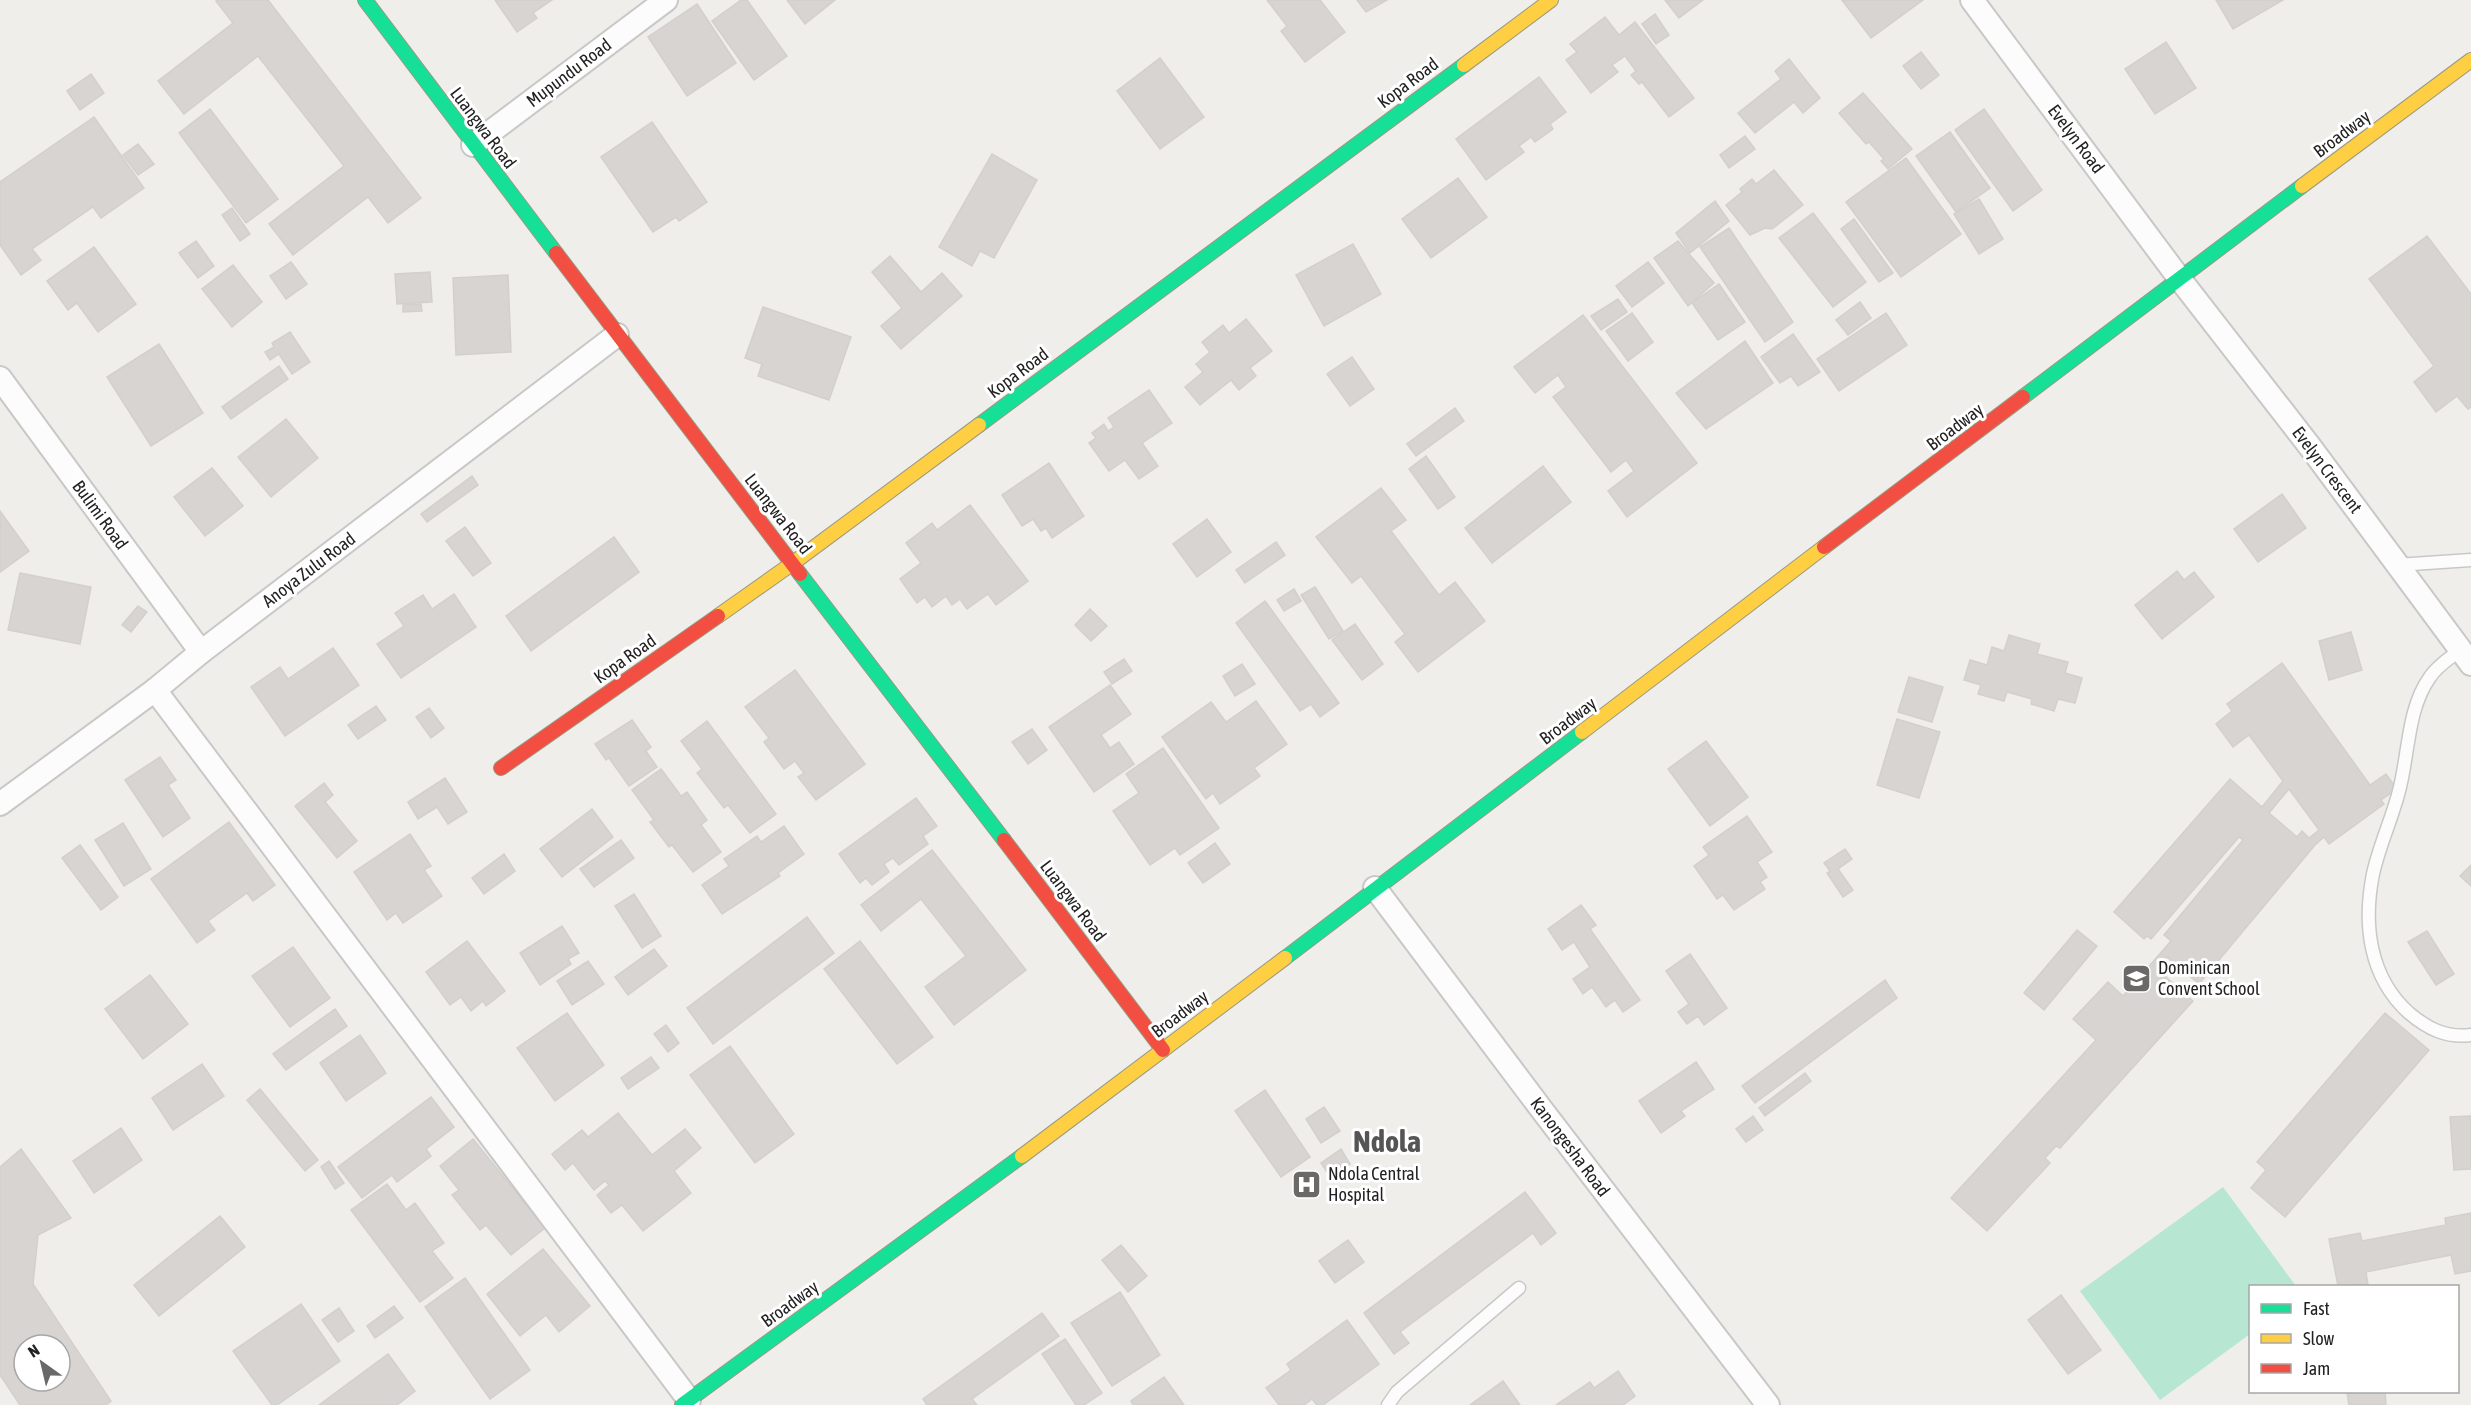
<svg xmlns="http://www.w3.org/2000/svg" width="2471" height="1405" font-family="'Asap Condensed',sans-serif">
<rect width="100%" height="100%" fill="#f0eeeb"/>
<polygon fill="#b7e6d2" points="2223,1187 2296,1286 2250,1286 2250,1334 2160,1400 2080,1291"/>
<g fill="#d7d4d2" stroke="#d3d0cc" stroke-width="1.5" fill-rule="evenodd">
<polygon points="218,0 268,0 421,198 388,223 368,197 293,255 269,224 344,166 258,56 184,114 158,81 233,23 216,1"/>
<polygon points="495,0 552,0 533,13 537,18 517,32"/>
<polygon points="741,0 747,0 787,56 754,80 712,21"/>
<polygon points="787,0 835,0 805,24"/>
<polygon points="1267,0 1320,0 1345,32 1305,62 1281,31 1287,26"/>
<polygon points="1357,0 1387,0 1366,12"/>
<polygon points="1665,0 1703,0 1679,18"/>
<polygon points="1842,0 1923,0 1871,38"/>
<polygon points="2216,0 2283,0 2233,29"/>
<polygon points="697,4 736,63 687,96 648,37"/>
<polygon points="1655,14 1669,35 1656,44 1642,24"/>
<polygon points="1605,17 1619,35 1635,22 1694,98 1669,117 1642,82 1639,84 1631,75 1636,71 1625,56 1612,65 1618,72 1591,93 1566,60 1577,52 1570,44"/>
<polygon points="2166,42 2196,88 2155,114 2125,69"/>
<polygon points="1921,52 1939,75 1921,89 1903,66"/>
<polygon points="1160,58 1204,117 1160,149 1117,91"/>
<polygon points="1789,59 1820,98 1803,113 1794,102 1755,133 1738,113 1781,79 1775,71"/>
<polygon points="91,74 104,93 80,110 67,91"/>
<polygon points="1539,77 1566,112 1550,124 1553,129 1535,142 1531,137 1519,146 1524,152 1486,180 1456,139"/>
<polygon points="1863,93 1912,149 1888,169 1881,161 1884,159 1869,142 1866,144 1839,113"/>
<polygon points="210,109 278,199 246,223 179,133"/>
<polygon points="1984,109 2042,190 2013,211 1955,130"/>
<polygon points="94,117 144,188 101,218 93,207 32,249 41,260 21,275 0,245 0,182"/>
<polygon points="652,122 707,202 679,221 676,217 653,232 601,157"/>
<polygon points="1950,132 1990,188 1956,212 1916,156"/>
<polygon points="1745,136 1755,149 1729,168 1720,155"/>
<polygon points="138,144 154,164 138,175 123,155"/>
<polygon points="992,154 1037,180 994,258 980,251 972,266 939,247"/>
<polygon points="1906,158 1961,234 1901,277 1846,202"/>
<polygon points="1774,170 1803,205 1772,229 1765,228 1750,235 1726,205 1742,192 1740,189 1752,179 1756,184"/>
<polygon points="1458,178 1487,217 1431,258 1402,219"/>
<polygon points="1979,199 2003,239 1979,254 1954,214"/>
<polygon points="1715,201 1729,221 1690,253 1676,233"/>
<polygon points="232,208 250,234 240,241 222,215"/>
<polygon points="1813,213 1866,282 1833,307 1779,238"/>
<polygon points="1854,219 1893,273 1879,282 1841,229"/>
<polygon points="1729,228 1793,322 1765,342 1700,247"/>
<polygon points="2427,236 2471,294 2471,407 2468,409 2457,396 2436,412 2414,382 2434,366 2369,279"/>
<polygon points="196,241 214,266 198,278 179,253"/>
<polygon points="1678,241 1714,283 1688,306 1654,258"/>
<polygon points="1353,244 1381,294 1324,326 1296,275"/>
<polygon points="94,247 136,304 98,332 77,303 68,310 47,281"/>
<polygon points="890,256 921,292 942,273 962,296 901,349 881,326 902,308 872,272"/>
<polygon points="291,262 307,284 286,299 270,276"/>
<polygon points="1648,262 1664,283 1632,307 1616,286"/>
<polygon points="233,265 262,302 232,327 202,289"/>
<polygon points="430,272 432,302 397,304 395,274"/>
<polygon points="508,275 511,352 456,355 453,278"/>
<polygon points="1719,284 1745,322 1718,340 1692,303"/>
<polygon points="1618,299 1627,312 1601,330 1591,316"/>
<polygon points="1860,302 1871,318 1848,335 1836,320"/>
<polygon points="421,304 422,311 403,312 403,305"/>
<polygon points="763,307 851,337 829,400 758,376 762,364 745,358"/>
<polygon points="1632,313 1653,342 1628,361 1606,331"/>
<polygon points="1886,313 1907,345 1839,391 1817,359"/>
<polygon points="1583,315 1697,463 1627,517 1608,491 1634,471 1626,460 1611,472 1553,397 1566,387 1558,375 1535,393 1514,367"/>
<polygon points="1246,319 1272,351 1250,368 1256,376 1239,390 1231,380 1200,405 1185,387 1203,372 1196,364 1210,352 1202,342 1223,325 1229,333"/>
<polygon points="290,332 310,362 292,374 279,354 270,360 265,352 274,347 272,343"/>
<polygon points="1793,334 1820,372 1798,386 1791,376 1780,383 1761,357"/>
<polygon points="1745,341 1773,383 1706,429 1676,393"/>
<polygon points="159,344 203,413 151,446 107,377"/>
<polygon points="1352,357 1374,389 1350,406 1327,374"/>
<polygon points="279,366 288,379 231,419 222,407"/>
<polygon points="1149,390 1172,423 1142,443 1158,466 1139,479 1125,460 1109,471 1089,443 1096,438 1092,433 1104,424 1108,431 1114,427 1108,418"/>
<polygon points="1455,408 1464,421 1416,456 1407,444"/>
<polygon points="286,419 318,458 271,497 238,457"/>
<polygon points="1426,456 1455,497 1438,509 1409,469"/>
<polygon points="1049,463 1084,516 1052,538 1046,528 1041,531 1033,519 1022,526 1002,495"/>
<polygon points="1543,466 1571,502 1492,563 1465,528"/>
<polygon points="212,468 243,506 205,536 174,497"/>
<polygon points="472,476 478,485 427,522 421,514"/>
<polygon points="1381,488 1406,520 1391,531 1439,595 1455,582 1485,621 1418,672 1395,642 1405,634 1361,576 1352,583 1316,537"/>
<polygon points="2282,494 2306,528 2258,562 2234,529"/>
<polygon points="970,505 1028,581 996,605 988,594 967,609 960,599 952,605 946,596 932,607 925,597 917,603 900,579 921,563 906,543 932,523 937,530"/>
<polygon points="0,511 29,551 0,572"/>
<polygon points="1207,519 1231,552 1197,577 1173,544"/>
<polygon points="465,527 491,563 473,576 446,541"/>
<polygon points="614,537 639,572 531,651 506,616"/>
<polygon points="1276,542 1285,555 1245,583 1236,570"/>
<polygon points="2177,571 2184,580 2194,572 2214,597 2162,639 2135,605"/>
<polygon points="20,573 91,587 80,644 8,630"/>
<polygon points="1315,587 1343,631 1329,639 1301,595"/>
<polygon points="1294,589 1301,601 1284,611 1277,600"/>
<polygon points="454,594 476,627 401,678 377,644 404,626 395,613 423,595 432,609"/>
<polygon points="1265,601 1339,703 1320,717 1311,704 1300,711 1236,623"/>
<polygon points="138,606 147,612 131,632 122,625"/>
<polygon points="1090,609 1107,626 1091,641 1075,625"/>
<polygon points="1355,624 1383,664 1362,680 1332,640"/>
<polygon points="2351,632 2362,670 2329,680 2319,641"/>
<polygon points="2009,635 2040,644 2037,654 2068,662 2065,673 2082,678 2075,703 2058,699 2054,711 2031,704 2032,699 2007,692 2004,701 1978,694 1981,685 1964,680 1970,660 1987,665 1992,647 2004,651"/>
<polygon points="333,648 359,685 285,736 251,687 280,667 288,679"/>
<polygon points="1124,659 1132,671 1112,684 1104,672"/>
<path d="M 2282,663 L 2370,785 L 2386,774 L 2397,789 L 2381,800 L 2384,804 L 2329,844 L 2324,837 L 2315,845 L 2199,984 L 2167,957 L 2157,969 L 2193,1001 L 2060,1148 L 2056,1146 L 2045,1158 L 2050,1163 L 1987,1231 L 1951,1198 L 2096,1040 L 2073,1019 L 2108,982 L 2123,996 L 2171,941 L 2164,935 L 2243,840 L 2239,837 L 2151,939 L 2147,936 L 2144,939 L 2114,912 L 2230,779 L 2262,807 L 2283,781 L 2249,735 L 2233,747 L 2216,724 L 2232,711 L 2227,704 ZM 2289,789 L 2319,830 L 2309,838 L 2302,831 L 2297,837 L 2269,813 Z"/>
<polygon points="1242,664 1255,684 1235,696 1223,676"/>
<polygon points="795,670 865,764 816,800 798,777 804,773 795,761 784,769 764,742 769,738 745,707"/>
<polygon points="1909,677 1943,687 1932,722 1898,712"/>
<polygon points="1110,685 1131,714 1101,735 1110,748 1119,742 1134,764 1094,792 1049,727"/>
<polygon points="1256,701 1287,744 1254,768 1260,776 1220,804 1213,793 1206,799 1162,737 1211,702 1226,722"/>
<polygon points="376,706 386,720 358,739 348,725"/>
<polygon points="429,708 444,728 431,738 416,717"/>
<polygon points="1897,719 1940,732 1919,798 1877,785"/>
<polygon points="632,720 651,747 646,751 657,767 629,786 609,758 606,760 595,744"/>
<polygon points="707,721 776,814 750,833 728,805 724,808 697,773 702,769 681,741"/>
<polygon points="1032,729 1047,750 1028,764 1012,742"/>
<polygon points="1706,741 1748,797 1710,826 1668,769"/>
<polygon points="1163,748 1219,828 1180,855 1175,848 1150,865 1113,811 1139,793 1126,774"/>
<polygon points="160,757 176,780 168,785 190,818 163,837 125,780"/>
<polygon points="661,769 681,796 687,792 707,820 701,825 721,852 693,872 672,845 669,847 650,822 654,820 632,790"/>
<polygon points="445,778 467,812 448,824 437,807 418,819 408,802"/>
<polygon points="324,783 333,795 325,802 357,841 337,858 295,806"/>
<polygon points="916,798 937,826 923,836 928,844 899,865 893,858 884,864 889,872 872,885 866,878 860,883 839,854"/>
<polygon points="592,809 613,837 562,877 540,849"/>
<polygon points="1747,816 1772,852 1757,862 1767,877 1760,882 1765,889 1734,910 1723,895 1717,899 1694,866 1709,855 1703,847"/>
<polygon points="229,822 275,885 253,901 247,893 208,921 215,930 197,943 151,879"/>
<polygon points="123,823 151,869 124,886 95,840"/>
<polygon points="784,826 804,854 778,873 780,876 722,914 702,885 729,866 724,859 757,836 761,842"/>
<polygon points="410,834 431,866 424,870 442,896 403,923 396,913 387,920 354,872"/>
<polygon points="621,840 634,858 594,887 580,869"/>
<polygon points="1215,843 1230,864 1203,883 1188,863"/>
<polygon points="80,845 118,897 101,910 62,858"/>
<polygon points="1845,849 1852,859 1838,869 1853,890 1843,897 1827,873 1830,871 1824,863"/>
<polygon points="932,850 1026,970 954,1025 925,987 966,956 921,899 881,931 861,905"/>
<polygon points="504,854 515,871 484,894 472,878"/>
<polygon points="2471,865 2471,886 2460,876"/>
<polygon points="634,894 661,936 642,948 615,906"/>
<polygon points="1581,905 1596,925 1590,929 1640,1000 1623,1012 1615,1000 1606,1007 1592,987 1583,994 1573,979 1590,967 1574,942 1562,950 1548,929"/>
<polygon points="807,917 834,953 713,1044 687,1008"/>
<polygon points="562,926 579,953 568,959 571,964 540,985 520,953"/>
<polygon points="2077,930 2097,946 2044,1010 2024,993"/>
<polygon points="2427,931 2454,974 2436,985 2408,942"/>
<polygon points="467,941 505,991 486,1006 483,1001 471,1011 461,997 450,1005 426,972"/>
<polygon points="860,941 933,1037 897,1064 824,969"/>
<polygon points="293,947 330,998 290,1027 252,976"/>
<polygon points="654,949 667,966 628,995 615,977"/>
<polygon points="1690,954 1727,1008 1704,1025 1698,1016 1687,1024 1678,1012 1689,1004 1666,971"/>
<polygon points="588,961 604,984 572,1005 557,981"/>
<polygon points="150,975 188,1024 143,1059 105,1009"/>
<polygon points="1885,980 1897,998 1755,1103 1742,1086"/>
<polygon points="335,1009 347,1026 286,1070 273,1054"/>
<polygon points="567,1013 604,1065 555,1101 517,1048"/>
<polygon points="2385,1013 2429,1050 2285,1217 2251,1188 2266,1170 2257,1162"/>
<polygon points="666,1025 679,1043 668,1052 654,1034"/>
<polygon points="360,1035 386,1073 346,1101 320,1063"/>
<polygon points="730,1046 794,1134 755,1163 690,1075"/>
<polygon points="651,1057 659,1068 628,1089 621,1078"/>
<polygon points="1696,1062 1714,1089 1681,1111 1685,1116 1661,1133 1639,1101"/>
<polygon points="202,1064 224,1096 173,1130 152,1098"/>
<polygon points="1805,1073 1811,1081 1765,1116 1759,1108"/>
<polygon points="260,1089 318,1160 305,1171 247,1100"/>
<polygon points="1265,1090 1310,1157 1281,1177 1235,1111"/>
<polygon points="431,1097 454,1127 426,1149 431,1156 397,1182 392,1175 362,1198 338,1167"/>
<polygon points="1324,1107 1340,1131 1321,1143 1306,1119"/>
<polygon points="618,1113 652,1155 685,1129 701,1148 674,1171 691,1193 643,1231 622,1205 611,1213 597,1195 609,1185 605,1181 594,1190 573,1163 565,1170 552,1154 582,1130 588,1137"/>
<polygon points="1753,1116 1763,1130 1746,1142 1736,1129"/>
<polygon points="2471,1116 2471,1169 2454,1170 2450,1117"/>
<polygon points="121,1128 142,1160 94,1193 73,1161"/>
<polygon points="473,1139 545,1228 511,1255 486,1225 480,1230 452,1195 459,1190 440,1166"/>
<path d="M 21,1149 L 71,1218 L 38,1235 L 33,1284 L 111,1401 L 106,1405 L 20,1405 L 0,1375 L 0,1167 ZM 24,1345 L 60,1345 L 60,1381 L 24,1381 Z"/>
<polygon points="1341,1149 1350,1164 1330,1177 1321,1163"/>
<polygon points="329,1161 344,1183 335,1189 321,1167"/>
<polygon points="387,1184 406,1210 415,1203 444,1243 432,1251 453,1278 420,1302 351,1210"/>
<polygon points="1525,1192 1556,1233 1541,1245 1533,1233 1400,1332 1409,1343 1394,1354 1364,1313"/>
<polygon points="2471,1213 2471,1271 2455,1274 2451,1255 2366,1272 2368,1285 2338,1286 2329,1239 2360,1233 2362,1241 2446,1225 2445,1218"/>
<polygon points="220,1216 245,1247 159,1316 134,1285"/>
<polygon points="1348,1240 1364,1262 1335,1283 1319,1261"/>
<polygon points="1121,1245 1147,1276 1128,1292 1102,1260"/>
<polygon points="543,1249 590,1306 559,1332 546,1315 520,1336 487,1294"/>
<polygon points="465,1278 530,1370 490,1399 425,1307"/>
<polygon points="1120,1292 1160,1355 1112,1386 1071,1323"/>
<polygon points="2061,1295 2101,1350 2068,1374 2028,1320"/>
<polygon points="301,1304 340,1361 277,1405 272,1405 233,1351"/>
<polygon points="394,1306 403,1318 375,1338 367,1326"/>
<polygon points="339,1308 354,1331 338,1342 322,1320"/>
<polygon points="1042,1313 1059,1336 972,1399 977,1405 927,1405 923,1399"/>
<polygon points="1347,1320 1379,1364 1323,1405 1317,1405 1312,1399 1304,1405 1279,1405 1266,1388 1291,1370 1287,1364"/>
<polygon points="1065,1339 1102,1393 1084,1405 1076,1405 1042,1354"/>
<polygon points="388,1354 415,1391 397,1405 319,1405"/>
<polygon points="1618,1371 1635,1396 1623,1405 1556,1405 1590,1382 1594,1388"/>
<polygon points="1164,1377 1184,1405 1133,1405 1131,1401"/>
<polygon points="1503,1381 1520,1405 1470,1405"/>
<polygon points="2347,1392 2385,1392 2386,1405 2349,1405"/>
</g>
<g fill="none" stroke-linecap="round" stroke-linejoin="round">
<defs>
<g id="lane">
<polyline points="2397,565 2471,560"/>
<path d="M 2460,650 C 2450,658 2437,666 2430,677 C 2407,709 2409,754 2399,791 C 2392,819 2379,846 2373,874 C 2363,924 2369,977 2409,1013 C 2428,1029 2446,1038 2471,1035"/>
<polyline points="1388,1405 1397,1392 1519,1288"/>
</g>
<g id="street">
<polyline points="1972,0 2179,278 2311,448 2471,664"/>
<polyline points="473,145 666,0"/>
<polyline points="0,378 201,652"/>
<polyline points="155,690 689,1400"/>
<polyline points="0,804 155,690 201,652 617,335"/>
<polyline points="1375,888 1542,1110 1768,1405"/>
</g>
<g id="fast">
<polyline points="365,0 556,253"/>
<polyline points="2023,397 2302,186"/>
<polyline points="979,425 1464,65"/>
<polyline points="800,574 1004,840"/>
<polyline points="1285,958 1582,732"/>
<polyline points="682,1405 1022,1156"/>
</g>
<g id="slow">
<polyline points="1464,65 1551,0"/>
<polyline points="2302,186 2471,60"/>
<polyline points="718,616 793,563 979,425"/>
<polyline points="1582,732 1824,547"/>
<polyline points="1022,1156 1285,958"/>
</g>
<g id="jam">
<polyline points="556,253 800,574"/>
<polyline points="1824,547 2023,397"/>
<polyline points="501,768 718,616"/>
<polyline points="1004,840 1163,1050"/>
</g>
</defs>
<use href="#lane" stroke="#c9c8c7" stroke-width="15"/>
<use href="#street" stroke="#c9c8c7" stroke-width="26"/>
<use href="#fast" stroke="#999a82" stroke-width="16"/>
<use href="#slow" stroke="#999a82" stroke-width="16"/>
<use href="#jam" stroke="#999a82" stroke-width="16"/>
<use href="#lane" stroke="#fdfcfc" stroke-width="12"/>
<use href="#street" stroke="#fdfcfc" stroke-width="22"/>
<use href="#fast" stroke="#16e098" stroke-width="14"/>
<use href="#slow" stroke="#ffcf43" stroke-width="14"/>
<use href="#jam" stroke="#f24e42" stroke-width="14"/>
</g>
<defs>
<symbol id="school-square" viewBox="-11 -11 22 22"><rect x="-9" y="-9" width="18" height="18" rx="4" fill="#6a6968" stroke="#fff"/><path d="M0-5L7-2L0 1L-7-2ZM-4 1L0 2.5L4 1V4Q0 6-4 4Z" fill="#fff"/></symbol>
<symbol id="hospital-square" viewBox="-11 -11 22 22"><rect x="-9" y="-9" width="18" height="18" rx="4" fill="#6a6968" stroke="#fff"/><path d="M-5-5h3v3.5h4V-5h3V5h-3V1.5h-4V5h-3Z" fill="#fff"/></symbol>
</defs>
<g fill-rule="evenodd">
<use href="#school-square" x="2120" y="962" width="33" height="33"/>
<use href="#hospital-square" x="1290" y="1168" width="33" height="33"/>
</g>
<g text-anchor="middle" stroke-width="6" stroke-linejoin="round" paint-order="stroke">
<g font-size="18" fill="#222" stroke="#fff">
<text transform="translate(569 73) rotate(-37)" y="6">Mupundu Road</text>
<text transform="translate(1408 83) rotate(-37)" y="6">Kopa Road</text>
<text transform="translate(483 128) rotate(53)" y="6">Luangwa Road</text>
<text transform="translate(2342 134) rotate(-37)" y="6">Broadway</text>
<text transform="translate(2076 139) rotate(53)" y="6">Evelyn Road</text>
<text transform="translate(1018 373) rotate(-37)" y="6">Kopa Road</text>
<text transform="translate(1955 427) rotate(-37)" y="6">Broadway</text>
<text transform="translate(2327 470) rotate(53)" y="6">Evelyn Crescent</text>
<text transform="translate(778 514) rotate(52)" y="6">Luangwa Road</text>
<text transform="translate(100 515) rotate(54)" y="6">Bulimi Road</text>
<text transform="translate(309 570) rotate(-37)" y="6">Anoya Zulu Road</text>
<text transform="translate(625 659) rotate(-35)" y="6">Kopa Road</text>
<text transform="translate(1568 721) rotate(-37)" y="6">Broadway</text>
<text transform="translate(1073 901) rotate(53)" y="6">Luangwa Road</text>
<text transform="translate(1180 1014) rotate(-37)" y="6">Broadway</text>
<text transform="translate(1570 1147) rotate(53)" y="6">Kanongesha Road</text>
<text transform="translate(790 1304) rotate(-36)" y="6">Broadway</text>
</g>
<g font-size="18" fill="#222" stroke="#fff" text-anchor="start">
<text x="2158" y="974">Dominican<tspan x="2158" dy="21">Convent School</tspan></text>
<text x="1328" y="1180">Ndola Central<tspan x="1328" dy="21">Hospital</tspan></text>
</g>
<g font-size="30" font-weight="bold" fill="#555" stroke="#fff">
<text x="1387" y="1152">Ndola</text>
</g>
</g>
<rect x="2249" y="1285" width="210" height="108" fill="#ffffff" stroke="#a7a7a7" stroke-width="1.5"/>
<rect x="2261" y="1304" width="30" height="9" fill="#16e098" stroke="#a7a7a7" stroke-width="1.5"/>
<text x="2303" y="1315" font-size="18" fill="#222222">Fast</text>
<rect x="2261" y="1334" width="30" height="9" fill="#ffcf43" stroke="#a7a7a7" stroke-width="1.5"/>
<text x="2303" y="1345" font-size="18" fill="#222222">Slow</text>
<rect x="2261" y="1364" width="30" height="9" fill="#f24e42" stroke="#a7a7a7" stroke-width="1.5"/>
<text x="2303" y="1375" font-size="18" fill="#222222">Jam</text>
<g transform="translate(42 1363) rotate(326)"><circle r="28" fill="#ffffff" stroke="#a7a7a7" stroke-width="1.5"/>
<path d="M0-4.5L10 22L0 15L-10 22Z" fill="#6a6968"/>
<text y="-9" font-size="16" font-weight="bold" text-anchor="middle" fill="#222222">N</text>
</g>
</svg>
